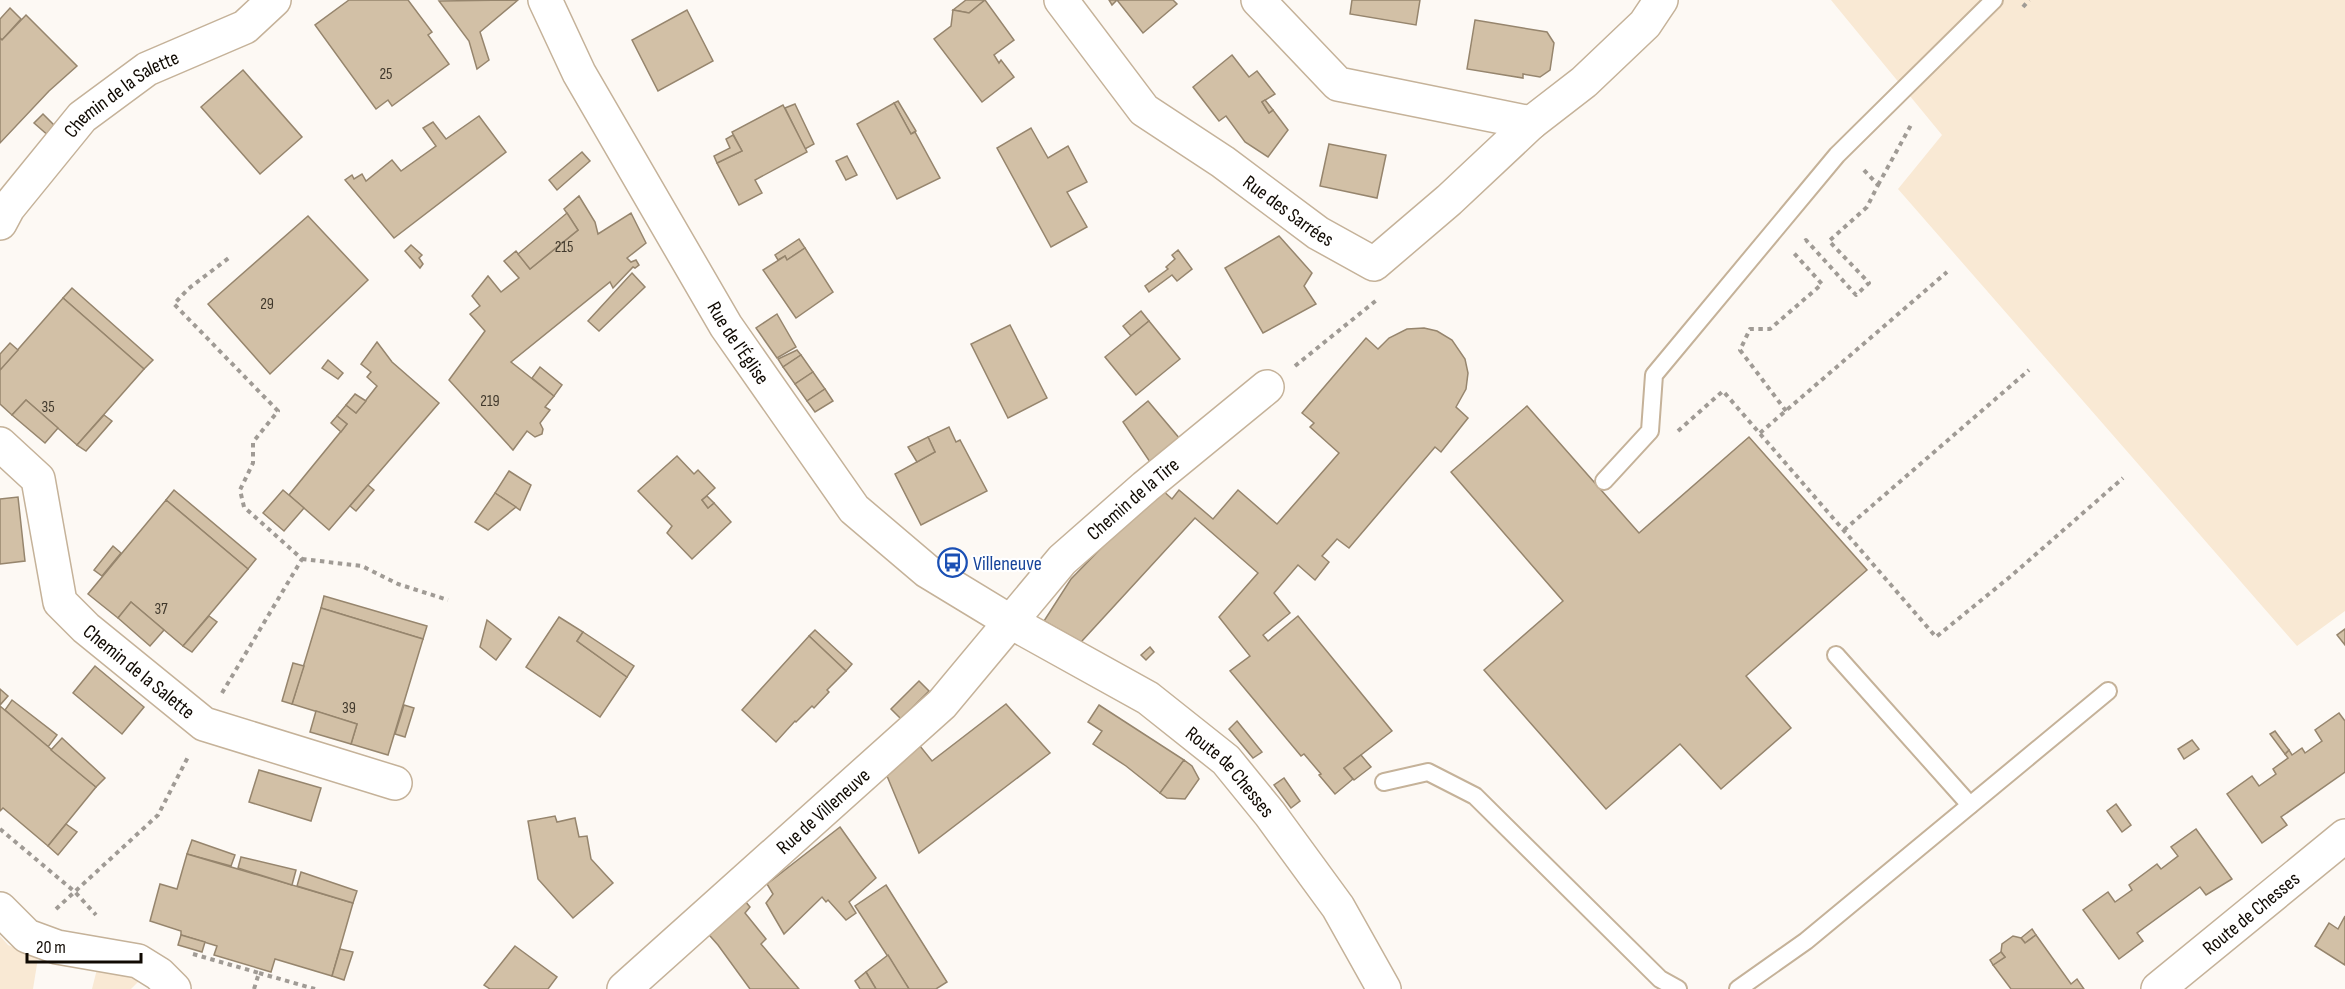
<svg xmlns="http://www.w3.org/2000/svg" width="2345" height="989" font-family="'Sofia Sans Condensed',sans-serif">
<rect width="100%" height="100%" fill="#fdf9f4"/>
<g fill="#f9e9d4">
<polygon points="1831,0 2345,0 2345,611 2297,646 1898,189 1942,135"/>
<polygon points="0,936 8,945 38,958 33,989 0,989"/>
<polygon points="97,969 140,980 131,989 92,989"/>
</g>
<g fill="#d2c0a6" stroke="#96856d" stroke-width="1.5">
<polygon points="349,0 408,0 432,32 428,35 449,64 392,106 388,100 376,109 315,25"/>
<polygon points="518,0 480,32 489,60 477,69 469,41 439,1"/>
<polygon points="966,0 985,0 969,13 953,10"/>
<polygon points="985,0 1014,40 994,55 999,63 1001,60 1014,77 982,102 934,39 951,26 953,10 969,13"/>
<polygon points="1109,0 1173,0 1177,4 1143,33 1117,0 1112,5"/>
<polygon points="1352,0 1420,0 1416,25 1350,14"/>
<polygon points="10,8 21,19 2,40 0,38 0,19"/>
<polygon points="687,10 713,61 658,91 632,40"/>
<polygon points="26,15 77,66 49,91 0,143 0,38 2,40"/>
<polygon points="1475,20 1547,32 1554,43 1550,70 1540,77 1523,74 1523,78 1467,69"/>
<polygon points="1232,55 1249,77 1257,71 1275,94 1262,102 1269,113 1273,110 1288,130 1268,157 1245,142 1226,116 1219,121 1193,87"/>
<polygon points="243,70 302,137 260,174 201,107"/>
<polygon points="1265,100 1273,110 1269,113 1262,102"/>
<polygon points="898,101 916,131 911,134 894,103"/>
<polygon points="894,103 911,134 915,132 940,178 897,199 857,124"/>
<polygon points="795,104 814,144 805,149 785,108"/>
<polygon points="783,105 807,152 755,180 762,193 739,205 717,163 742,151 732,132"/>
<polygon points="43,114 58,129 50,137 34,123"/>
<polygon points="479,116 506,152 394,238 345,180 352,175 354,179 362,174 366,181 392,160 401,171 436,146 423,128 433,122 446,139"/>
<polygon points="1031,128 1048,158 1068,146 1087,182 1067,192 1087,227 1051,247 997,148"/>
<polygon points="733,135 742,151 717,163 714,156 730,148 726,139"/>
<polygon points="1329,144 1386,155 1377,198 1320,186"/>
<polygon points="582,152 590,161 557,190 549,180"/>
<polygon points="847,156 857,175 846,180 836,161"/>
<polygon points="579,196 595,222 598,234 631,213 646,243 627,258 631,262 636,260 639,265 635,268 633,267 613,288 610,282 511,362 554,396 545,407 550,410 540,423 543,429 542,434 535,437 527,431 513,450 449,380 485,331 470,314 480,306 472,296 488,276 501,292 519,278 504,261 516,251 530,269 578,230 564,209"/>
<polygon points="567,213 578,230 530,269 518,254"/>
<polygon points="308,216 368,280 270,374 208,304"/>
<polygon points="1279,236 1312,273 1304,286 1316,304 1263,333 1225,268"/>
<polygon points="799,239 805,248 787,260 785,256 778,260 775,255"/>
<polygon points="411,245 422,255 419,258 423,264 420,268 405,251"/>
<polygon points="805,248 833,292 796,318 763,270 785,256 787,260"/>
<polygon points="1178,250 1192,269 1177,281 1172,275 1149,292 1145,286 1168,269 1166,267 1175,259 1172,255"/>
<polygon points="632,273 645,287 599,331 588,321"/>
<polygon points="72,288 153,360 144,369 63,298"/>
<polygon points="63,298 144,369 77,445 26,400 12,415 0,404 0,370"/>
<polygon points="1141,311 1149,321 1131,336 1123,326"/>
<polygon points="777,314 796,347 777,358 756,328"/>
<polygon points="1149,321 1180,359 1136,395 1105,357"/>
<polygon points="1010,325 1047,398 1008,418 971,344"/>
<polygon points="1424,328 1437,331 1452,340 1465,359 1468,373 1466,389 1456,407 1468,418 1441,452 1435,447 1349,548 1337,539 1322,556 1329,562 1315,580 1298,565 1274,593 1290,613 1263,635 1268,641 1298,616 1392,731 1344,768 1353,779 1335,794 1319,775 1321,774 1304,754 1301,756 1230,671 1250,656 1219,617 1258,573 1195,518 1081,642 1044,621 1071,579 1160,488 1172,499 1179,490 1213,519 1238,490 1277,524 1339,453 1310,427 1314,423 1302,413 1366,338 1378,349 1389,338 1407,329"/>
<polygon points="377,342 392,362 439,403 329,530 289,495 347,424 337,416 346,405 356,413 377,386 367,377 371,372 361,364"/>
<polygon points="10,343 18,350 0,370 0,354"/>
<polygon points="797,350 801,355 783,367 778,359"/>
<polygon points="801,355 813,372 795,384 783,367"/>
<polygon points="328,360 343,373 338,379 322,368"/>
<polygon points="540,367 562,385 554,396 532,378"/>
<polygon points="813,372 825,389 807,401 795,384"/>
<polygon points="825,389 833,401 815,412 807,401"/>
<polygon points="355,394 366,401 356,413 346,405"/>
<polygon points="26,400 58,428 45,443 12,415"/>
<polygon points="1148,401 1180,439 1150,462 1123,422"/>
<polygon points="1527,406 1639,533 1749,437 1867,570 1746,676 1791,728 1721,789 1680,744 1606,809 1484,670 1563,601 1451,472"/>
<polygon points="104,415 112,421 86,451 77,445"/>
<polygon points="337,416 347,424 341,432 331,423"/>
<polygon points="949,427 956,442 960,440 987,491 921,525 895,474 935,452 928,437"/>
<polygon points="928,437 935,452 917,462 908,447"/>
<polygon points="677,456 694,474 698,470 715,488 702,500 708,508 714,503 731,522 692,559 667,533 672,526 638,491"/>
<polygon points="509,471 531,485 520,510 495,493"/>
<polygon points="368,485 374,490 356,511 350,506"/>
<polygon points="174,490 256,559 248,569 166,500"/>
<polygon points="283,490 304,508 284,531 263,513"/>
<polygon points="495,493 516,507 488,530 475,522"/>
<polygon points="707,496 714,503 708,508 702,500"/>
<polygon points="18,497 25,561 0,564 0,499"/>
<polygon points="166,500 248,569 183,646 131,602 118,618 88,594"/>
<polygon points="113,546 121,553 102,576 94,570"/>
<polygon points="324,596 427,626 423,639 321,608"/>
<polygon points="131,602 164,630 150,646 118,618"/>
<polygon points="321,608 423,639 388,755 351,744 357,724 292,704"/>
<polygon points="209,616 217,622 192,652 183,646"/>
<polygon points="559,617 583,632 577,641 627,677 600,717 526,667"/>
<polygon points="487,620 511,639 496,660 480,647"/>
<polygon points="2345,629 2345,645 2337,635"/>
<polygon points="815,630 852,664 846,671 809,636"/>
<polygon points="583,632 634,666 627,677 577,641"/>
<polygon points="809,636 846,671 827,690 829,692 814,708 812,706 796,722 795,721 776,742 742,710"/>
<polygon points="1150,647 1154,652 1146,660 1141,655"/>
<polygon points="293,663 304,666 292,704 282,701"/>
<polygon points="95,666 144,707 122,734 73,693"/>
<polygon points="919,681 929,691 901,719 891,709"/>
<polygon points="0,689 8,696 0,705"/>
<polygon points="12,700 57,735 48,747 5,710"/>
<polygon points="1006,704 1050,753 919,853 887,776 920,746 932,761"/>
<polygon points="404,705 414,708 405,737 395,734"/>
<polygon points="1099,705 1184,760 1160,793 1126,766 1093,744 1102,731 1088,722"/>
<polygon points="0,706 96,787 48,846 3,808 0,811"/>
<polygon points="316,711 357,724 351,744 310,732"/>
<polygon points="2339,713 2345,721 2345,772 2281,817 2287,825 2262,843 2227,794 2252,776 2259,786 2276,774 2273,769 2288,758 2285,754 2289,750 2292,755 2302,748 2305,753 2322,741 2315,730"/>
<polygon points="1237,721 1262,752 1253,758 1229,729"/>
<polygon points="2275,731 2289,750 2285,754 2270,734"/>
<polygon points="62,738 105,778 96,787 51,750"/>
<polygon points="2192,740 2199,749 2184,759 2178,749"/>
<polygon points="1361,755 1371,767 1354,780 1344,768"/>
<polygon points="1184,760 1192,766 1199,779 1185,799 1167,798 1160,793"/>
<polygon points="259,770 321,788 311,821 249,802"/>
<polygon points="1284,778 1300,801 1291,808 1274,785"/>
<polygon points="2116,804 2131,825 2122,832 2107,811"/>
<polygon points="555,816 557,822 575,818 579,837 587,836 591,859 613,883 573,918 538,879 528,821"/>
<polygon points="66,824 77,832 58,855 48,846"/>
<polygon points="840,827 876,878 849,902 856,913 846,920 828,900 826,902 822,897 784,934 766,903 773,894 767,884"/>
<polygon points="2196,829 2232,879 2206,895 2200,887 2137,933 2143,941 2119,959 2083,910 2108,892 2115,902 2132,890 2129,885 2157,864 2161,869 2178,856 2171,847"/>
<polygon points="192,840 235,855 231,866 187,854"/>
<polygon points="187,854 353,903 332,976 275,959 271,972 214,955 217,946 181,935 181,931 150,921 160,884 177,889"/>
<polygon points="241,857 296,870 292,885 238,868"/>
<polygon points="301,872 357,891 353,903 297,886"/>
<polygon points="886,885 947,982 936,989 909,989 855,906"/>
<polygon points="740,895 750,907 745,913 766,939 761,944 799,989 750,989 718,945 703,928"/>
<polygon points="2345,916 2345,965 2315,946 2329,923 2338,929"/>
<polygon points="2032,929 2036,935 2025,943 2021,938"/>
<polygon points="181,935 205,942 202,952 178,945"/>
<polygon points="2036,935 2071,984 2077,979 2084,989 2011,989 1993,965 2005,957 2001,952 2002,944 2013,936 2021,938 2025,943"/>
<polygon points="515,946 557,977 548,989 490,989 484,985"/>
<polygon points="340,949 353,952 344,980 332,976"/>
<polygon points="2001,952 2005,957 1993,965 1990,960"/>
<polygon points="888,955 909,989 876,989 866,972"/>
<polygon points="866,972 876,989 860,989 855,981"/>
</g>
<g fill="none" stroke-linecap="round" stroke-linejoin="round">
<defs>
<g id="lane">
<polyline points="1604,481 1650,431 1654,375 1837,155 1994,0"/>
<polyline points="1836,655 1970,805"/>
<polyline points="1384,782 1428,772 1475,796 1660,979 1678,989"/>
<polyline points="1738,989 1806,941 2108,691"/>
</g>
<g id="street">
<path id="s1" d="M 1061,0 L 1144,110 L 1223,162 L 1318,233 L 1374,264 L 1449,200 L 1531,123 L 1584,82 L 1645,24 L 1661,0"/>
<polyline points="1258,0 1338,84 1531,123"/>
<path id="s2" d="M 0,223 L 8,208 L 82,117 L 147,69 L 245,27 L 274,0"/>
<path id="s3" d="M 0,444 L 38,479 L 60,602 L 86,628 L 204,724 L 395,783"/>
<polyline points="0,909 27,936 57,947 138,961 159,974 174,989"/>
<path id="s4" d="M 624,989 L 942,704 L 1062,560 L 1145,487 L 1267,387"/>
<path id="s5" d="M 2158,989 L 2345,836"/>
</g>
<g id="secondary">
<path id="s6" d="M 545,0 L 579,73 L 726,326 L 854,509 L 927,571 L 1011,622 L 1148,698 L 1226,760 L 1270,814 L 1338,907 L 1384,989"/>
</g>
</defs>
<use href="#lane" stroke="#c5b299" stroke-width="20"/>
<use href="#street" stroke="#c5b299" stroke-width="36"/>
<use href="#secondary" stroke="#c5b299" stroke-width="36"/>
<g stroke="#a09b95" stroke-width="4" stroke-dasharray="4.5 4.5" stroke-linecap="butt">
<polyline points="2023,7 2029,0"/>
<polyline points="1878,185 1911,125"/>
<polyline points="1805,241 1806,240 1856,295 1869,283 1829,241 1867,207 1878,185 1862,168"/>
<polyline points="1295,366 1378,299"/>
<polyline points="1786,411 1740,350 1750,329 1770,329 1822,284 1792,251"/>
<polyline points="1678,431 1723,391 1936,637 2011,576 2123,478"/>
<polyline points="1760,433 1947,272"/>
<polyline points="1844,530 2029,370"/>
<polyline points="302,559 362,566 398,584 448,600"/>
<polyline points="222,693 302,559 244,507 240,490 253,463 253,442 278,411 174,304 188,289 230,257"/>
<polyline points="0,829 75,892 96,915"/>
<polyline points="56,909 158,815 189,755"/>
<polyline points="193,954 259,973 254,989"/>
<polyline points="259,973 315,989"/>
</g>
<use href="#lane" stroke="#fff" stroke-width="16"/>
<use href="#street" stroke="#fff" stroke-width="33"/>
<use href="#secondary" stroke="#fff" stroke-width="33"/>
</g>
<defs>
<symbol id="bus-ring" viewBox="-11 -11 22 22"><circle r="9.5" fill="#fff" stroke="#1a4fb4" stroke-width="1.5"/><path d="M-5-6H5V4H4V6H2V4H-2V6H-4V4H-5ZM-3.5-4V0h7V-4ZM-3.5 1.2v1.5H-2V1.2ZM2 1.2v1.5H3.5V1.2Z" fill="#1a4fb4"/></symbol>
</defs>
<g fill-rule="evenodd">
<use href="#bus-ring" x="936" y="546" width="33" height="33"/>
</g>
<g text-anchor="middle" stroke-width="4.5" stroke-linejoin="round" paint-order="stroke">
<g font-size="16" fill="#40382c">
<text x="386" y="79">25</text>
<text x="564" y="252">215</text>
<text x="267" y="309">29</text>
<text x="490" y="406">219</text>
<text x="48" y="412">35</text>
<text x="161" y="614">37</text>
<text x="349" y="713">39</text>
</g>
<g font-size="20" fill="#100a03" stroke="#fff">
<text dy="7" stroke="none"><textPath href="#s2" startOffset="180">Chemin de la Salette</textPath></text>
<text dy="7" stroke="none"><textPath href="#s1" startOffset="314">Rue des Sarrées</textPath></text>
<text dy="7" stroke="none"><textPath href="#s6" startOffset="394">Rue de l'Église</textPath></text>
<text dy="7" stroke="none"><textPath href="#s4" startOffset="708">Chemin de la Tire</textPath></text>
<text dy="7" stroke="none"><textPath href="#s3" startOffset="282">Chemin de la Salette</textPath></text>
<text dy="7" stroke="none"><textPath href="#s6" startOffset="1058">Route de Chesses</textPath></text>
<text dy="7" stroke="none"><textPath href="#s4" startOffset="267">Rue de Villeneuve</textPath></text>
<text dy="7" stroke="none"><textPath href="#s5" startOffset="120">Route de Chesses</textPath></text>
</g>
<g font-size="20" fill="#164399" stroke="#fff" text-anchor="start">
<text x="973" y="570">Villeneuve</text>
</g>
</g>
<path d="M27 953v9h114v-9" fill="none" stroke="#100a03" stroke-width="3"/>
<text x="36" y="953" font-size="18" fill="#100a03" stroke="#ffffff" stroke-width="4.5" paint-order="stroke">20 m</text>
</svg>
